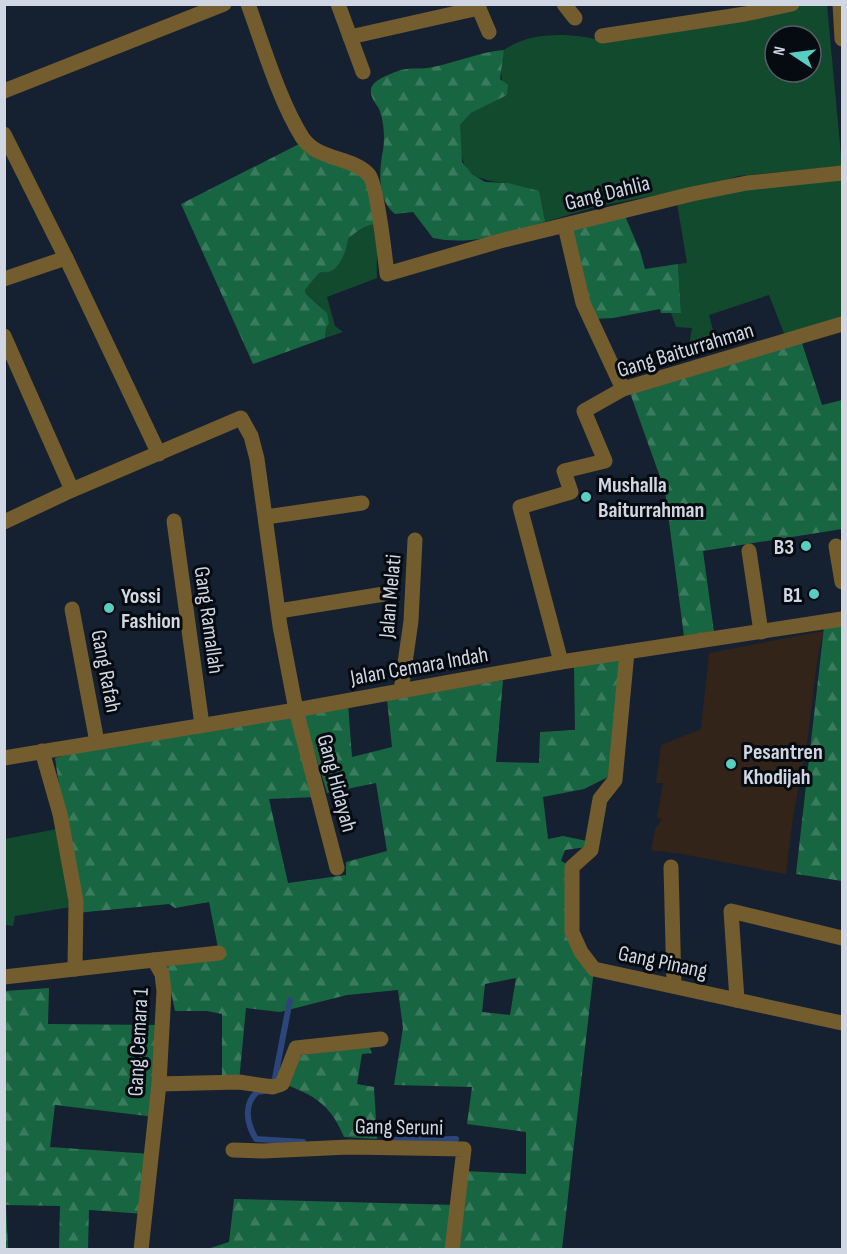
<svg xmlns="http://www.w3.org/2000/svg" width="847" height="1254" font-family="'Sofia Sans Condensed',sans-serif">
<defs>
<pattern id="forest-firs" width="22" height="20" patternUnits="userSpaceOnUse" patternTransform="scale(1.5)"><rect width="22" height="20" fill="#186641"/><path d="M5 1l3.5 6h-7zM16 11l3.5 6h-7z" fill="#397b5c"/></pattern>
</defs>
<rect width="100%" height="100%" fill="#152130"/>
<polygon fill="#332419" points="824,631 818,654 807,743 793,817 786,874 682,854 651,850 655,829 662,819 657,818 663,783 656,783 661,745 701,729 709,653"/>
<g fill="#124a2e" fill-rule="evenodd">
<path d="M 790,5 L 827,5 L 842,166 L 738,176 L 717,183 L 595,207 L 545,222 L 508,183 C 463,180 459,166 460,125 L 471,113 L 507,94 C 499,76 500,69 504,50 C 531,30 574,33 604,41 ZM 775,36 L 811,36 L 811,72 L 775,72 Z"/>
<polygon points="842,179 842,320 785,336 769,295 709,315 717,345 713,350 688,351 692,328 676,327 671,313 681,312 678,264 687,263 677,203 742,189"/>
<path d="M 376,224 C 379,242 376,259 377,278 L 327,297 L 335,326 L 343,332 L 325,338 L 326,328 L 323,309 L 306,294 L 305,290 L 319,273 L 330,272 C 339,263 348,252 348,239 C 356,232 365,225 376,224 Z"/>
<polygon points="57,829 71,907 15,916 13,926 5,925 5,839"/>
</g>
<g fill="url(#forest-firs)" fill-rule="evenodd">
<path d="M 504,50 L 500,79 L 508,85 L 507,95 L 471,113 L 460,125 L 462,162 L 472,174 L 485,182 L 508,183 L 539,191 L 545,222 C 509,233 471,246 433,238 L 413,212 L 395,214 C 377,200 379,171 383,150 C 385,139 384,120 379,109 C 376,103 370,98 371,89 C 373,79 393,73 401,70 C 411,67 423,70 433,67 C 457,62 480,52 504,50 Z"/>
<path d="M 299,144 L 367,177 L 376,224 C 365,225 356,232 348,239 C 348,249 339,269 329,272 C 325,273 322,272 319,273 L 305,290 L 306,294 L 327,313 L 329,323 L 326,328 L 325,338 L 253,364 L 181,204 Z"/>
<polygon points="625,216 640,251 645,269 678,264 681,313 661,313 660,309 613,318 593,319 571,230"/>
<polygon points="801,340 822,405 842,400 842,529 703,551 715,639 685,644 665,491 629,390"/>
<polygon points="842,624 842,881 796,874 824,627"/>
<path d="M 622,658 L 608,777 L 584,789 L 543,797 L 548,839 L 563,836 L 587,841 L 587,847 L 565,850 L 561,861 L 572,867 L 572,932 L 594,969 L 562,1249 L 455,1249 L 465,1171 L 526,1174 L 526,1132 L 467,1124 L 472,1087 L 394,1085 L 403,1028 L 398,990 L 347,995 L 280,1012 L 246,1008 L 239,1082 L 222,1083 L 222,1014 L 207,1011 L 175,1011 L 166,966 L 219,953 L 209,902 L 175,908 L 169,904 L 76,913 L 76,901 L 55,758 L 95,747 L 290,716 L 316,797 L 269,799 L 288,883 L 346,875 L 346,862 L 387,851 L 376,783 L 327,793 L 303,714 L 348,704 L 352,757 L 392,747 L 387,699 L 503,680 L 496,762 L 539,763 L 540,732 L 575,730 L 574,666 ZM 516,978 L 510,1015 L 482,1012 L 485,984 Z"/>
<polygon points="49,988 48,1024 162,1025 155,1117 55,1105 50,1147 151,1154 145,1214 89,1210 88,1249 59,1249 60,1206 6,1205 8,1248 8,1249 5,1250 5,991"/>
<path d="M 369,1046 L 372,1053 L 362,1054 L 357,1084 L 374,1087 L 377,1139 L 344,1137 C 332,1108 318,1097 289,1086 L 301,1055 Z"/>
<polygon points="234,1199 457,1205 452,1249 204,1250 229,1242"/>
</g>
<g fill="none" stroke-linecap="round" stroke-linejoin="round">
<g stroke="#2c457a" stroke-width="6">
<polyline points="272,1084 275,1078 290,1000"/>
<path d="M 265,1091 L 257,1092 C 243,1105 247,1124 256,1139 L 303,1142"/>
<polyline points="388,1140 456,1139"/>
</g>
<g stroke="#735c2e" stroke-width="15">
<path d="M 248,4 C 263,45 279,100 302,137 C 317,161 352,156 369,175 C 377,184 385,257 387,274 L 500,241 L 692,194 L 747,183 L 842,173"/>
<polyline points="338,4 363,72"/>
<polyline points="477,4 489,32"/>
<polyline points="564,4 575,18"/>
<polyline points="840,4 842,39"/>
<polyline points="602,36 745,14 792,4"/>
<polyline points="350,37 479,8"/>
<polyline points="4,91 224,4"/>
<polyline points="4,134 66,258 159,454"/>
<polyline points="565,226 583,303 623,389"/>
<polyline points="4,279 66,258"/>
<polyline points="4,336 72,490"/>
<polyline points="266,517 362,503"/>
<polyline points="174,521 202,725"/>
<polyline points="4,522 72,490 241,418 251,436 257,459 280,626 296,710 337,868"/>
<polyline points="836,546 842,582"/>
<polyline points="749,551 761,632"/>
<polyline points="72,609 97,742"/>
<polyline points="279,611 384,594"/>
<polyline points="627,652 615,780 600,799 591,850 572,867 572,932 581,952 594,969 842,1023"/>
<polyline points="561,662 520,507 571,492 564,471 605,461 584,411 623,389 842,324"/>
<polyline points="401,691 411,621 415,540"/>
<polyline points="42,751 60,814 76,901 75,969"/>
<polyline points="4,758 296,710 561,662 842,619"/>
<polyline points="671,867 674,986"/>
<polyline points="154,960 219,953"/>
<polyline points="4,977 154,960 162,974 164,991 159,1084 141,1250"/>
<polyline points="737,1000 731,911 842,938"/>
<polyline points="159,1084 239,1082 273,1087 282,1084 296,1048 381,1039"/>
<polyline points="233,1150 263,1151 349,1147 464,1149 452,1250"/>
</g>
</g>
<g fill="#57cec1" stroke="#060a11" stroke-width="2">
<circle cx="586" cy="497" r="6"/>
<circle cx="806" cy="546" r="6"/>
<circle cx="814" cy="594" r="6"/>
<circle cx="109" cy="608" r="6"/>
<circle cx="731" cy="764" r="6"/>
</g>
<g text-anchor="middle" stroke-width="6" stroke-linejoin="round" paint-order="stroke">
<g font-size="22" fill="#d0d7e2" stroke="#060a11">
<text transform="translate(607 192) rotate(-14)" y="8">Gang Dahlia</text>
<text transform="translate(685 349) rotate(-17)" y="8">Gang Baiturrahman</text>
<text transform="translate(389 596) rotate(-85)" y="8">Jalan Melati</text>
<text transform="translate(210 620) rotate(82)" y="8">Gang Ramallah</text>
<text transform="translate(419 665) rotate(-10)" y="8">Jalan Cemara Indah</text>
<text transform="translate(107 671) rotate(79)" y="8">Gang Rafah</text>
<text transform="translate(338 783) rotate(75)" y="8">Gang Hidayah</text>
<text transform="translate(663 961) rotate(12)" y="8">Gang Pinang</text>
<text transform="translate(137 1042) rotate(-87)" y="8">Gang Cemara 1</text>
<text transform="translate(399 1126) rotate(1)" y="8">Gang Seruni</text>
</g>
<g font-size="22" font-weight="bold" fill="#d0d7e2" stroke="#060a11" text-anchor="start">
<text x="598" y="492">Mushalla<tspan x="598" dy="25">Baiturrahman</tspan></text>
<text x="794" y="554" text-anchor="end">B3</text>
<text x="802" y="602" text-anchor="end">B1</text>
<text x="121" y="603">Yossi<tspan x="121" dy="25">Fashion</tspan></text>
<text x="743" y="759">Pesantren<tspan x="743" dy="25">Khodijah</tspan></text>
</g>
</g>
<rect width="847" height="1254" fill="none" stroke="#d0d7e2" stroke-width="12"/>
<g transform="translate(793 54) rotate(283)"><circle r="28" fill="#060a11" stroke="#575c65" stroke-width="1.5"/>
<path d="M0-4.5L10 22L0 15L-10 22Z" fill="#57cec1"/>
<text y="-9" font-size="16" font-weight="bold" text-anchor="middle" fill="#d0d7e2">N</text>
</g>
</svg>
